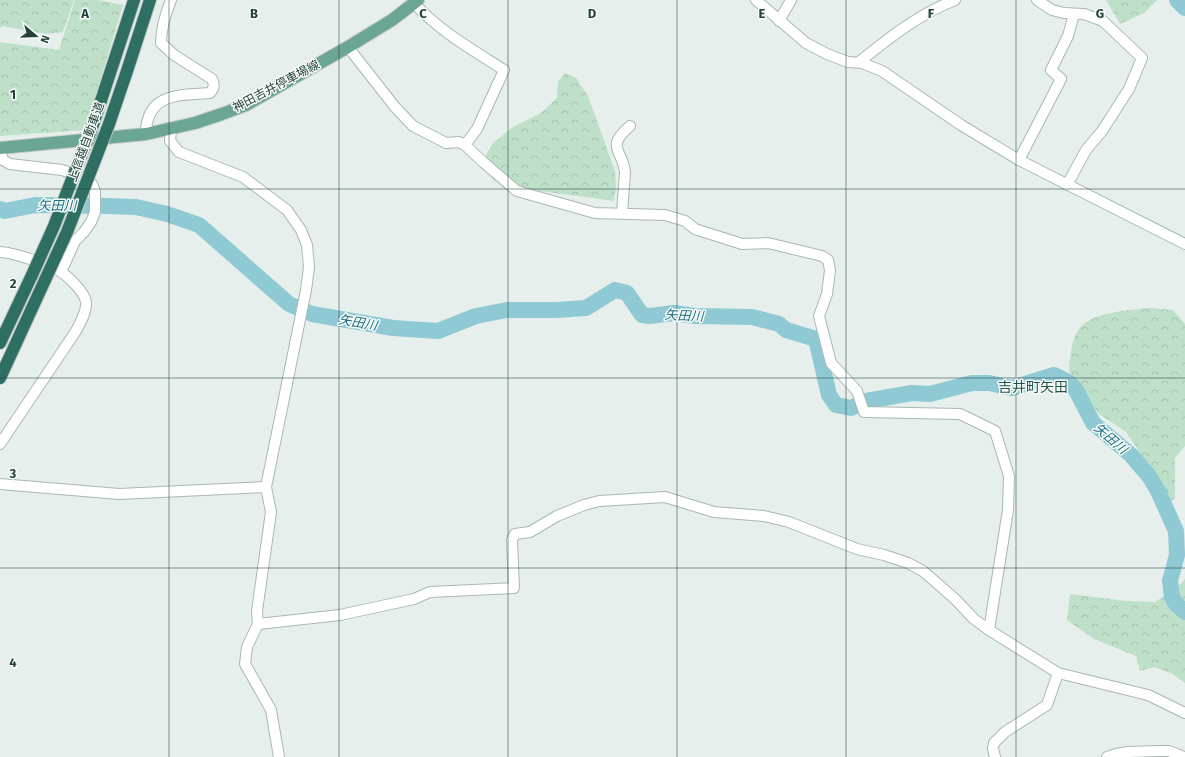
<svg xmlns="http://www.w3.org/2000/svg" width="1185" height="757" font-family="'Fira Sans','Noto Sans JP',sans-serif">
<defs>
<pattern id="forest-crowns" width="20" height="18" patternUnits="userSpaceOnUse"><rect width="20" height="18" fill="#bfe0c8"/><path d="M2 6a3 3 0 1 1 6 0M12 15a3 3 0 1 1 6 0" fill="none" stroke="#a4c1ad"/></pattern>
</defs>
<rect width="100%" height="100%" fill="#e6efeb"/>
<g fill="url(#forest-crowns)">
<polygon points="0,0 74,0 63,32 46,34 3,26 0,28"/>
<polygon points="75,0 98,0 123,5 85,130 0,136 0,42 59,50"/>
<polygon points="1106,0 1157,0 1144,13 1120,24"/>
<polygon points="565,73 576,78 588,96 615,171 616,186 614,201 512,187 494,181 486,170 486,155 493,143 513,127 541,113 557,98 558,82"/>
<path d="M 1149,308 L 1173,310 L 1185,324 L 1185,446 L 1175,458 L 1175,498 L 1167,504 L 1158,501 L 1150,489 L 1147,466 L 1137,448 L 1126,432 L 1099,414 L 1069,371 C 1070,359 1071,339 1079,329 C 1091,312 1130,310 1149,308 Z"/>
<polygon points="1185,579 1185,683 1171,673 1154,667 1140,671 1136,656 1094,639 1067,620 1070,594 1127,601 1155,602 1177,588"/>
</g>
<g fill="none" stroke-linecap="round" stroke-linejoin="round">
<g stroke="#8ec9d4" stroke-width="16">
<polyline points="1177,0 1185,8"/>
<polyline points="0,209 5,211 35,205 107,206 136,207 167,214 199,225 289,304 312,314 393,328 438,331 476,316 507,310 557,310 586,308 615,290 627,293 642,315 650,316 674,313 695,316 752,317 779,324 786,330 816,339 829,395 836,405 851,408 866,401 912,393 930,394 972,383 989,383 1012,388 1054,375 1068,382 1076,390 1093,423 1131,455 1149,476 1158,491 1176,531 1177,555 1170,581 1172,597 1176,604 1185,612"/>
</g>
<defs>
<g id="minor">
<polyline points="756,0 806,43 827,54 848,62 862,63 882,71 961,125 1019,160 1185,244"/>
<polyline points="1037,0 1052,10 1064,13 1084,14 1103,21 1142,58 1129,89 1102,131 1086,150 1067,185"/>
<path d="M 414,3 C 439,31 473,50 504,70 L 477,129 L 465,145"/>
<polyline points="779,21 791,0"/>
<polyline points="348,47 395,107 413,126 446,143 459,142 465,145 483,162 517,191 595,213 665,215 685,221 695,229 701,231 742,244 768,243 822,256 828,260 830,270 827,294 819,316 831,363 857,391 864,412 960,414 995,431 1009,476 1008,510 989,630"/>
<path d="M 859,62 C 889,38 919,14 955,0"/>
<polyline points="171,129 170,141 179,152 243,177 287,210 301,230 307,245 309,267 306,290 266,487 271,512 257,611 258,624 247,647 245,664 271,710 279,757"/>
<path d="M 146,134 C 146,93 180,95 210,93 C 214,88 215,85 212,79 L 174,55 L 161,43 C 161,28 165,15 171,0"/>
<polyline points="0,151 3,160 10,164 62,170 86,178 92,184 95,191 95,212 91,222 84,232 75,241 61,272"/>
<polyline points="1019,160 1061,79 1051,70 1068,36 1074,14"/>
<path d="M 622,213 L 625,172 C 622,148 605,148 630,126"/>
<path d="M 0,252 C 11,252 51,265 61,272 C 69,277 85,293 86,302 C 87,312 80,323 76,331 L 0,444"/>
<polyline points="0,484 119,494 266,487"/>
<polyline points="258,624 340,615 414,599 430,592 514,588 512,540 515,534 530,532 557,516 584,505 599,501 665,497 714,512 764,516 789,522 857,549 884,555 908,563 923,571 955,599 974,619 989,630 1058,673 1148,695 1185,713"/>
<polyline points="995,757 993,749 994,743 1005,732 1047,705 1058,673"/>
<polyline points="1107,757 1116,754 1128,752 1160,751 1169,751 1184,757"/>
</g>
<polyline id="major" points="0,148 146,134 195,123 222,114 246,105 348,47 392,20 418,0"/>
<g id="highway">
<polyline points="94,122 134,0"/>
<polyline points="109,124 127,71 150,0"/>
<polyline points="0,343 32,275"/>
<polyline points="0,378 45,280"/>
</g>
</defs>
<use href="#minor" stroke="#a8b8b2" stroke-width="12"/>
<use href="#major" stroke="#c2cac8" stroke-width="14"/>
<use href="#highway" stroke="#c2cac8" stroke-width="14"/>
<use href="#minor" stroke="#fff" stroke-width="10"/>
<use href="#major" stroke="#6aa596" stroke-width="12"/>
<use href="#highway" stroke="#2f6f62" stroke-width="12"/>
<defs>
<g id="highway-bridge">
<polyline points="32,275 54,226 94,122"/>
<polyline points="45,280 67,232 109,124"/>
</g>
</defs>
<use href="#highway-bridge" stroke="#c2cac8" stroke-width="14" stroke-linecap="butt"/>
<use href="#highway-bridge" stroke="#2f6f62" stroke-width="12"/>
</g>
<path fill="none" stroke="#24423a" stroke-width="1" stroke-opacity="0.55" d="M 169,0 L 169,757M 339,0 L 339,757M 508,0 L 508,757M 677,0 L 677,757M 846,0 L 846,757M 1016,0 L 1016,757M 0,189 L 1185,189M 0,378 L 1185,378M 0,568 L 1185,568"/>
<g text-anchor="middle" stroke-width="3" stroke-linejoin="round" paint-order="stroke">
<g font-size="12" fill="#24423a" stroke="#f7fbf9">
<text transform="translate(276 86) rotate(-28)" y="4">神田吉井停車場線</text>
<text transform="translate(86 142) rotate(-70)" y="4">上信越自動車道</text>
</g>
<g font-size="13" font-style="italic" fill="#1c6f80" stroke="#f7fbf9">
<text x="57" y="210">矢田川</text>
<text transform="translate(684 315) rotate(3)" y="5">矢田川</text>
<text transform="translate(358 322) rotate(10)" y="5">矢田川</text>
<text transform="translate(1111 438) rotate(41)" y="5">矢田川</text>
</g>
<g font-size="14" fill="#1f5548" stroke="#f7fbf9">
<text x="1033" y="392">吉井町矢田</text>
</g>
</g>
<g font-size="13" text-anchor="middle" font-weight="bold" fill="#24423a" stroke="#f7fbf9" stroke-width="3" stroke-linejoin="round" paint-order="stroke">
<text x="85" y="18">A</text>
<text x="254" y="18">B</text>
<text x="423" y="18">C</text>
<text x="592" y="18">D</text>
<text x="762" y="18">E</text>
<text x="931" y="18">F</text>
<text x="1100" y="18">G</text>
<text x="13" y="99">1</text>
<text x="13" y="288">2</text>
<text x="13" y="478">3</text>
<text x="13" y="667">4</text>
</g>
<g transform="translate(36 36) rotate(109)" stroke="#f7fbf9" stroke-width="3" paint-order="stroke">
<path d="M0-3L7 15L0 10L-7 15Z" fill="#24423a"/>
<text y="-6" font-size="11" font-weight="bold" text-anchor="middle" fill="#24423a">N</text>
</g>
</svg>
